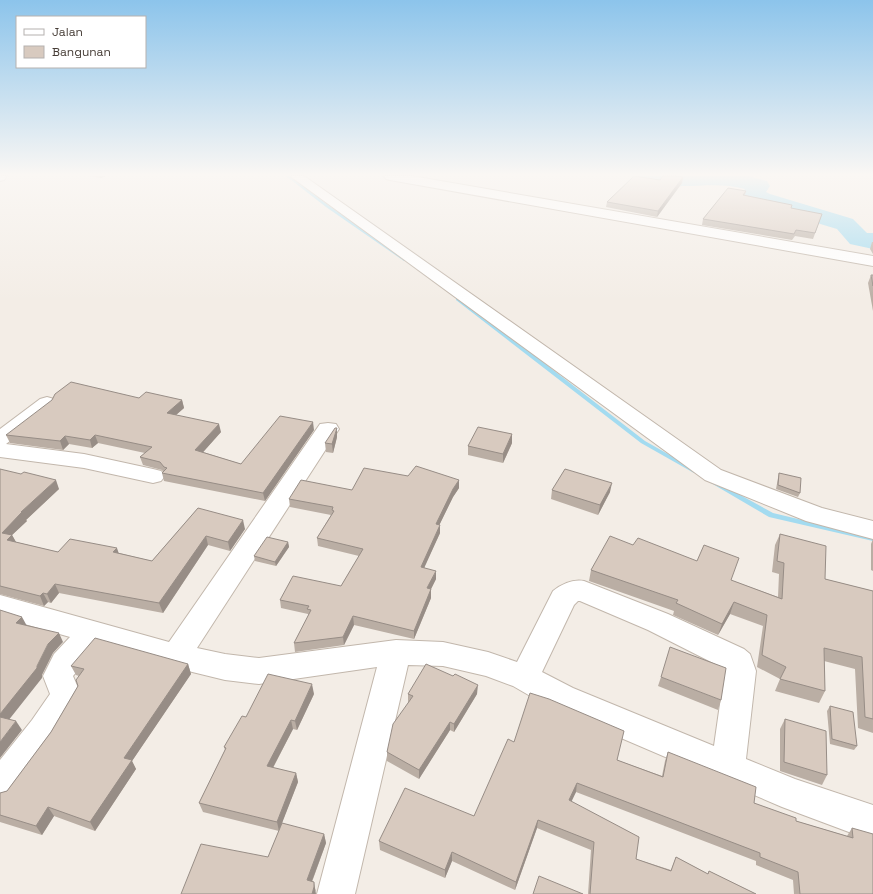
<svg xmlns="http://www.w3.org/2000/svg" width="873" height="894" font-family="'Space Grotesk',sans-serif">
<rect width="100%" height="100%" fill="#f3ede6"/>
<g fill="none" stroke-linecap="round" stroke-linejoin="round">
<g fill="#a3dbf0" fill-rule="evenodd">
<polygon points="286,176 290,176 328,205 406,259 406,261 404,261 326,207"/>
<polygon points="456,298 460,298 645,441 698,471 699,472 698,473 694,473 641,443 456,300"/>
<polygon points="713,480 773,513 873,537 873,541 769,517 711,483 710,482"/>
</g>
<path fill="#a3dbf0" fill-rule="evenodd" d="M 640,176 L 748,176 L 767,181 L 770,186 L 766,192 L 770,194 L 853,219 L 867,233 L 873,233 L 873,249 L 850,244 L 837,229 L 754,204 L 745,198 L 742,193 L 745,189 C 724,183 704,186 683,186 C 670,187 655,184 643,180 Z"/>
<defs>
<g id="minor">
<polygon points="0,176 7,176 4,180 0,181"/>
<polygon points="290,176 304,176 721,470 822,508 873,521 873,539 806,521 705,480"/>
<polygon points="384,176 412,176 873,256 873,266 390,180 386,179"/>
<polygon points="47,397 54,399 57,403 54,407 6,444 84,454 153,469 161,471 165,476 161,481 153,483 84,468 0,457 0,429 40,399"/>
<path d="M 328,423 L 336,424 L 339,429 L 197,648 L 225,654 L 259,658 L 396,640 L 443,642 L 488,652 L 517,662 L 553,591 C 562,584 573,579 584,581 L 668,614 L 744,649 L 750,654 L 756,671 L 746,759 L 795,779 L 873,805 L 873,841 L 782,807 L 551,708 L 513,686 L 486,676 L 443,666 L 408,665 L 355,894 L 317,894 L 377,667 L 259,684 L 225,680 L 176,668 L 98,646 L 73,676 L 81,695 L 55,741 L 12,799 L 0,803 L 0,760 L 32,720 L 50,694 L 43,676 L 54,654 L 70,637 L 0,617 L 0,595 L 169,642 L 320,424 ZM 578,601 L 580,601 L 648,630 L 725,669 L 714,746 L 573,688 L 542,672 L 574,605 Z"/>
</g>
</defs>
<use href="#minor" stroke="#c2b7ac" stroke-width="2"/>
<use href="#minor" fill="#fff" fill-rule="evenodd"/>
</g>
<g fill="#baaea4">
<polygon points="89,176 106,176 101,178"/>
<polygon points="683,177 682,183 657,217 606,207 607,202 660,180"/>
<polygon points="746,191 745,195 791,208 820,220 813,239 795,236 792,240 702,225 703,219"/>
<polygon points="872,242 873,242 873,254 870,249"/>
<polygon points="871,275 873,275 873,311 868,283"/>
<polygon points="139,398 182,400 184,408 176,415 221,432 203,452 241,464 314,430 265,501 164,481 162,473 163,472 162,470 143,465 140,457 145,453 98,443 92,448 69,444 63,450 10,443 6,435"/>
<polygon points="512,434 512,443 503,463 468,455 468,446"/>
<polygon points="337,437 333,453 326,452 325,443"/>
<polygon points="0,469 59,489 26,520 27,521 12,535 16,542 58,552 119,553 152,561 198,508 245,529 230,551 208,545 163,613 59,593 51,603 48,602 44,606 0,594"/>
<polygon points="779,473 800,493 798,497 776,489 778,478"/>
<polygon points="459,488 453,497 439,525 440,533 424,567 436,579 431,589 431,598 414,639 354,625 344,645 295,652 294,643 308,616 308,614 281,608 280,600 341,586 359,556 318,546 317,538 331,515 290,507 289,499 352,490"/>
<polygon points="552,490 610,492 598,515 551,499"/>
<polygon points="780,534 825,579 873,591 873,733 858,728 855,669 824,661 825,691 819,703 775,691 780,679 757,667 763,626 730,614 718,635 673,615 674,611 589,581 591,570 633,545 778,597 779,574 772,572 775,545"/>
<polygon points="873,539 873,571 871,570 871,544"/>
<polygon points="288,542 289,547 276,566 255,561 254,556"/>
<polygon points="188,664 191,674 132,761 136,769 95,831 54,816 42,835 0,822 0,793 7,791 51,732 78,686 79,676 76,675 71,666"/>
<polygon points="661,677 721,700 718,710 658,686"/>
<polygon points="314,694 297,730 293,729 273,768 296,773 298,782 279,830 324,834 326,843 312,882 316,891 268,857 279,831 203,812 199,803 225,750 224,747 246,717"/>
<polygon points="408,694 477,694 454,732 450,730 419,779 387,761 387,752 408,703"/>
<polygon points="830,706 857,746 854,750 830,744 827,711"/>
<polygon points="785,719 827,775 822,785 780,771 780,729"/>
<polygon points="514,742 617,760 662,776 665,761 668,752 754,803 796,821 847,836 852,828 873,894 794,894 793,880 756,865 756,861 576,792 571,801 636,859 671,870 676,857 708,874 709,871 756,894 588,894 591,850 537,828 515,890 452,861 445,878 380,850 379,841 474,816"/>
</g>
<g fill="#978d86">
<polygon points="100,176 106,176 101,178"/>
<polygon points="683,177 682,183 657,217 658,211"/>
<polygon points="182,400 184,408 169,421 167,413"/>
<polygon points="313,422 314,430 265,501 263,493"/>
<polygon points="219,424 221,432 197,459 195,450"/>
<polygon points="337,428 337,437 333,453 332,444"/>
<polygon points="512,434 512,443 503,463 503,454"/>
<polygon points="95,435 98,443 92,448 90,440"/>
<polygon points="65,436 69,444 63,450 60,441"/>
<polygon points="56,480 59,489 26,520 27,521 12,535 17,544 11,549 2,533 21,512"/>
<polygon points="459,480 459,488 453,497 436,532 436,524 453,489"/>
<polygon points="612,483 610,492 598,515 600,505"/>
<polygon points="243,520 245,529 230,551 228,542"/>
<polygon points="440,525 440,533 421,575 421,567"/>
<polygon points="206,536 208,545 163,613 159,603"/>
<polygon points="288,542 289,547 276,566 275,562"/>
<polygon points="117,548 120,557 113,552"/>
<polygon points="436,571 436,579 427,597 427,588"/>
<polygon points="55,584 59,593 51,603 47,594"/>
<polygon points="431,589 431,598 414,639 414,631"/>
<polygon points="43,593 48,602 44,606 40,596"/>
<polygon points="734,602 730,614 718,635 722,624"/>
<polygon points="353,616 354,625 344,645 343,637"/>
<polygon points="22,617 27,626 16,623"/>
<polygon points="59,633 63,642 53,653 42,675 42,678 4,726 0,720 0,714 37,666 48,644"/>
<polygon points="188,664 191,674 132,761 136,769 95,831 90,822 124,758"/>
<polygon points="312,684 314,694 297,730 295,721"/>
<polygon points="478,685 477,694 454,732 454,724"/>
<polygon points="291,720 293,729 269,775 267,766"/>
<polygon points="16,721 22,730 0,758 0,742"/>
<polygon points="450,722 450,730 419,779 419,770"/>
<polygon points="296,773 298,782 279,831 277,822"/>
<polygon points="577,783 576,792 568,809 569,800"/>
<polygon points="48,807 54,816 42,835 36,826"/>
<polygon points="538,820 537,828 515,890 516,882"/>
<polygon points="324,834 326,843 309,889 307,880"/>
<polygon points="452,852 452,861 445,878 445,870"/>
<polygon points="314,882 316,894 312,894"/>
</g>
<g fill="#d8cabf" stroke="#978d86">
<polygon points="634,176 660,180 663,176 675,176 683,177 658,211 607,202"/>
<polygon points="728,188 746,191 743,195 792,205 791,208 822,214 815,233 796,230 794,234 703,219"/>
<polygon points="871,275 873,275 873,286"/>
<polygon points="71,382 139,398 146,392 182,400 167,413 219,424 195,450 241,464 280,416 313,422 263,493 162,473 167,468 164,467 160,462 140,457 152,447 95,435 90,440 65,436 60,441 6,435 52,400 55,394"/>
<polygon points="478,427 512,434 503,454 468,446"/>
<polygon points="335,428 337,428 332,444 325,443"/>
<polygon points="416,466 459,480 453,489 436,524 440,525 421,567 436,571 427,588 431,589 414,631 353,616 343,637 294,643 311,610 307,609 309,606 280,600 293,576 341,586 363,549 317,538 334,511 332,510 333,507 289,499 301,480 352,490 364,468 408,476"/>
<polygon points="0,469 21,474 24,472 56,480 21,512 22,512 2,533 12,535 7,540 58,552 70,539 117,548 113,552 152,561 198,508 243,520 228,542 206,536 159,603 55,584 47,594 43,593 40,596 0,586"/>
<polygon points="565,469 612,483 600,505 552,490"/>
<polygon points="779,473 801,478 800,493 778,485"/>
<polygon points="780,534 826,546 825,579 873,591 873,719 865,717 862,657 824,648 825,691 780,679 786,667 762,655 767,615 734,602 722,624 676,603 678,600 591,570 610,536 633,545 638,538 697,561 704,545 739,558 731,580 782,599 784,563 777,561"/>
<polygon points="267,537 288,542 275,562 254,556"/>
<polygon points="0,610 22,617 16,623 59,633 48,644 37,666 37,668 0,714"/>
<polygon points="95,638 188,664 124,758 132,760 90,822 48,807 36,826 0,815 0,793 7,791 51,732 78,686 76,680 84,669 71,666"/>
<polygon points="670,647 726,668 721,700 661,677"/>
<polygon points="426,664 453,676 455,674 478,685 454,724 450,722 419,770 387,752 393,724 413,696 408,694"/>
<polygon points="268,674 312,684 295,721 291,720 267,766 296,773 277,822 199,803 226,748 224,747 242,716 246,717"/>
<polygon points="530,693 549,699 624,731 617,760 663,777 668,752 756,787 754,803 796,818 796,821 853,838 852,828 873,834 873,894 800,894 798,872 760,857 760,853 577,783 569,800 639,837 636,859 671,871 676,857 708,874 709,871 756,894 590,894 594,842 538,820 516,882 452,852 445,870 379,841 405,788 474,816 508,739 514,742"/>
<polygon points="830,706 853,712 857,746 832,739"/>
<polygon points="0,717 16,721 0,742"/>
<polygon points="785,719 826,731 827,775 784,762"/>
<polygon points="282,823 324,834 307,880 314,882 314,887 312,894 181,894 201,844 268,857"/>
<polygon points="539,876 583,894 533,894"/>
</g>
<linearGradient id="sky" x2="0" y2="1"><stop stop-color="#8cc4eb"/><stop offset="0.58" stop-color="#faf7f4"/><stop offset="1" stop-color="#faf7f4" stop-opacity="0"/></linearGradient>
<rect width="873" height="301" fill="url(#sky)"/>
<rect x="16" y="16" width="130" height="52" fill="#ffffff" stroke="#b5b1af"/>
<rect x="24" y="29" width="20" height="6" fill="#ffffff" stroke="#b5b1af"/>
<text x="52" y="36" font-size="12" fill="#463d36">Jalan</text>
<rect x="24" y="46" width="20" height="12" fill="#d8cabf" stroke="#b5b1af"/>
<text x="52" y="56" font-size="12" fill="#463d36">Bangunan</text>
</svg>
